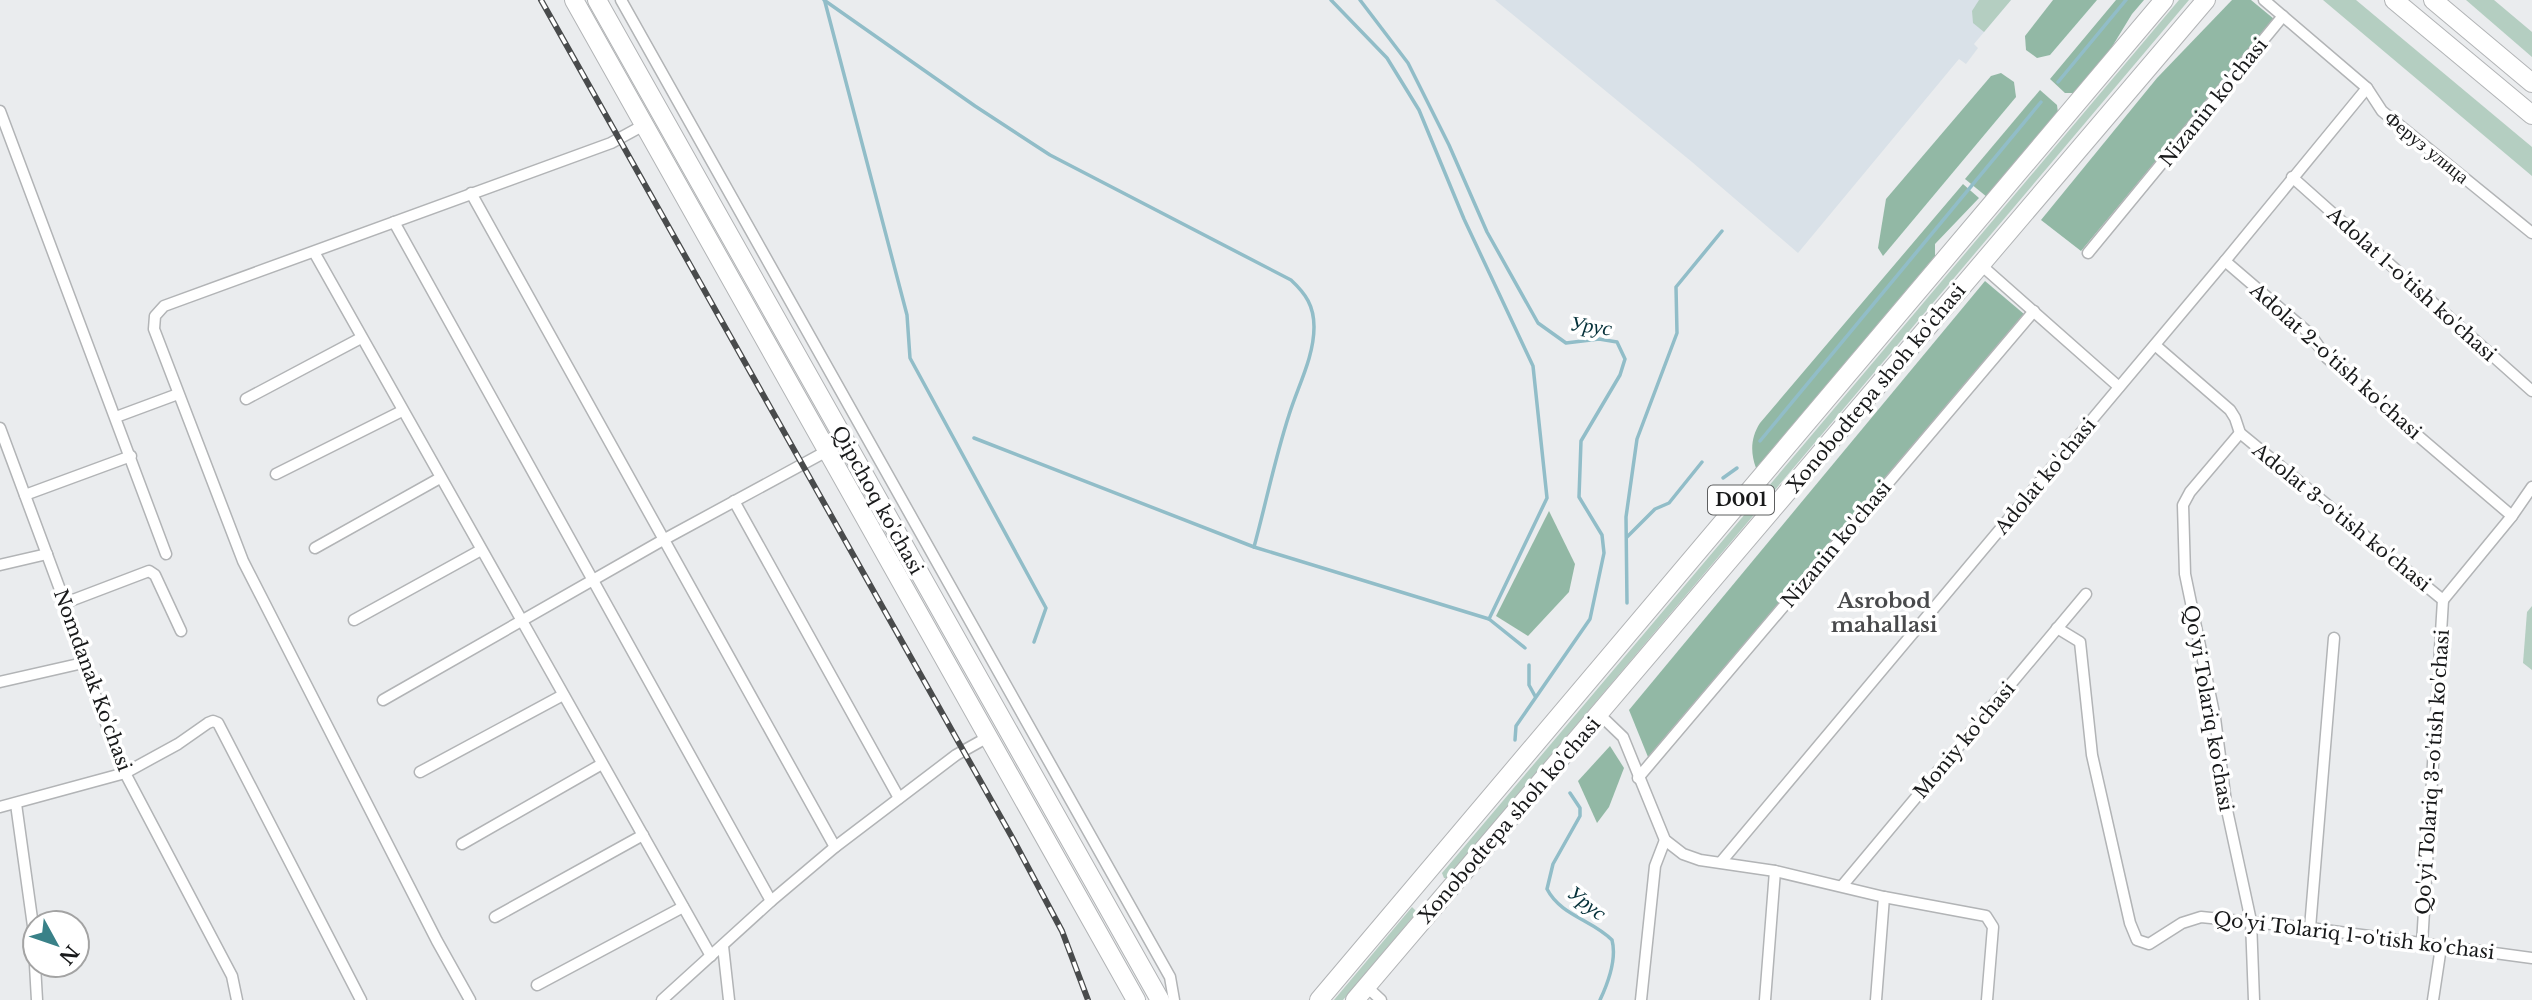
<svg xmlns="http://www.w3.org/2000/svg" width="2532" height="1000" font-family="'Libre Baskerville',serif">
<rect width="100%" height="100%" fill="#eaecee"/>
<polygon fill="#d9e1e8" points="1495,0 2011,0 1974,44 1978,48 1966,64 1959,59 1798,253 1692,162"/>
<g fill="#b4cec1">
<polygon points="1979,0 2011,0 1984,32 1973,23 1972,11"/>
<polygon points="2179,0 2189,0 1447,878 1444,878 1442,873"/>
<polygon points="2323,0 2356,0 2532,147 2532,176"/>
<polygon points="2466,0 2494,0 2532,32 2532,57"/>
<polygon points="2532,606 2532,670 2523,663 2527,612"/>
<polygon points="1412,907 1417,912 1343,1000 1334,1000"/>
</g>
<g fill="#92b8a5">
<polygon points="2053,0 2097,0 2050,55 2037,58 2026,50 2025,36"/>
<polygon points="2116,0 2144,0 2132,14 2107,55 2075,93 2065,93 2050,79"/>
<polygon points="2232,0 2251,0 2274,19 2081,251 2041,220 2157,78"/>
<polygon points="2001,73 2014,82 2016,97 1883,256 1878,248 1886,199 1991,76"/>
<polygon points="2040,90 2057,105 2058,113 1987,197 1965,179"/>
<path d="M 1963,184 L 1979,198 L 1935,244 L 1935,256 L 1756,468 C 1750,452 1751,437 1760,423 Z"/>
<polygon points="1985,281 2024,314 1648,757 1629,710"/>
<polygon points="1549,511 1575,564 1569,592 1528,636 1496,616"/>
<polygon points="1610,746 1624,768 1609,807 1597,823 1578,781"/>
</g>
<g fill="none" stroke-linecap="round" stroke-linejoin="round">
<g stroke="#91bdc8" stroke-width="3.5">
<path d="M 824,0 L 975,106 L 1050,155 L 1291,280 C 1306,294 1314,306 1314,327 C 1314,357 1298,386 1289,415 C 1275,458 1266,503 1254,547"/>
<polyline points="1331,0 1387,58 1419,110 1464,219 1533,366 1547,498 1489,619"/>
<polyline points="1360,0 1408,63 1449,145 1487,232 1538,323 1566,343 1599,339 1617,342 1625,359 1620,375 1581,441 1579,497 1602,535 1604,553 1590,619 1516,726 1515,740"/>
<polyline points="825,2 907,315 910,358 1046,608 1034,642"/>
<polyline points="2058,82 2126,0"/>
<polyline points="974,438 1254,547 1489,619 1525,648"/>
<polyline points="1760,441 2041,102"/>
<polyline points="1723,478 1737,468"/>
<polyline points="1627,537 1655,509 1669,503 1702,462"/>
<polyline points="1627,603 1626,517 1637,439 1677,333 1676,287 1722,231"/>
<polyline points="1529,665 1529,685 1535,696"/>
<path d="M 1570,793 L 1580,808 L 1580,816 L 1553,864 L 1547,889 C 1561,916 1593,920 1612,940 C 1617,959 1608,983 1600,1000"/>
</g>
<defs>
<g id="minor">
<polyline points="621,0 1170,977 1174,1000"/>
<polyline points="2264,0 2367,88 2382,111 2532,233"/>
<polyline points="0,111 166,554"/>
<polyline points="2292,177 2532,391"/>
<polyline points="471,193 835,847"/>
<polyline points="394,222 771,901"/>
<polyline points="314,252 711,956"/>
<polyline points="2088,253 2283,16"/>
<polyline points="2225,261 2310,334 2327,358 2512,516"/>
<polyline points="1981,265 2119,387"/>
<polyline points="2155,345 2230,410 2235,418 2240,433 2443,600"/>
<polyline points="246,399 361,338"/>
<polyline points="116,417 178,394"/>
<polyline points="0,428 65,603 83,663 125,773 232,976 237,1000"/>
<polyline points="2240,433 2190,492 2183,505 2185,574 2215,718 2227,810 2251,921 2254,1000"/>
<polyline points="276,474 402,411"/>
<polyline points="25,495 131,456"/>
<polyline points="734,501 899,798"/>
<polyline points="315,548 440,478"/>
<polyline points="0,565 47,554"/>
<polyline points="2443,600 2512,516 2532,487"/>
<polyline points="65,603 149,571 155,575 181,631"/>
<polyline points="354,620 481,550"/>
<polyline points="2057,628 2080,642 2092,755 2130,923 2137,940 2149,944 2182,923 2201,917 2310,928 2532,958"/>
<polyline points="0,682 83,663"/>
<polyline points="383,700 663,540 827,451"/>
<polyline points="1599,714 1623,737 1665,840 1683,854 1700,860 1775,871 1884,897 1986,916 1993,927 1987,1000"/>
<polyline points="420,772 563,695"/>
<polyline points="1638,778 2034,311"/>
<polyline points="16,804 33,926 35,957"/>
<polyline points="0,807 125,773 178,744 208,723 213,721 218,723 361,1000"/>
<polyline points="462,844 602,764"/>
<polyline points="1721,862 2225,261 2367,88"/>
<polyline points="1842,886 2086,594"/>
<polyline points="495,917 643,835"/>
<polyline points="2310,928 2334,638"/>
<polyline points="2422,944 2443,600"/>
<polyline points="723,946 729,1000"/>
<polyline points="35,965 37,1000"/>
<polyline points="537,985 683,907"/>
<polyline points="1367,987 1381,1000"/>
<polyline points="470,1000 437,941 243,561 154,329 155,316 164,306 611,143 644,125"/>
<polyline points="662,1000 771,901 835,847 956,755 988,737"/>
<polyline points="1641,1000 1655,866 1665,840"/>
<polyline points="1765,1000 1775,871"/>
<polyline points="1876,1000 1884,897"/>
<polyline points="2433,1000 2441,947"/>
</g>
<g id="primary">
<polyline points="574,0 1136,1000"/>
<polyline points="597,0 1160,1000"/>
<polyline points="2394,0 2532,115"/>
<polyline points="2433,0 2532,83"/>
</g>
<g id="trunk">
<polyline points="1319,1000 2164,0"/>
<polyline points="1355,1000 2206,0"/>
</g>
</defs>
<use href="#minor" stroke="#b2b4b6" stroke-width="13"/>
<use href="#primary" stroke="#b2b4b6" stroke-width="20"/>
<use href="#trunk" stroke="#b2b4b6" stroke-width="20"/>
<use href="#minor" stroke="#fff" stroke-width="10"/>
<use href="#primary" stroke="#fff" stroke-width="18"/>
<use href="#trunk" stroke="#fff" stroke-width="18"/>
<defs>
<polyline id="rail" points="541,0 1013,839 1062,931 1088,1000"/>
</defs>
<use href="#rail" stroke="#494b4c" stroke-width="6"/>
<use href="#rail" stroke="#fff" stroke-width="3.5" stroke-dasharray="10" stroke-linecap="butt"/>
</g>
<g text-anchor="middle" stroke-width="7" stroke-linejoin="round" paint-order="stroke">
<rect fill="#fff" stroke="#5d5e5f" stroke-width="2" x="1708" y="485.5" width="66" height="29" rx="5"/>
<g font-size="18" font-weight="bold" fill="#18191a">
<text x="1741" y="506">D001</text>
</g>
<g font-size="19" fill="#18191a" stroke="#fff">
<text transform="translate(2213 102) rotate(-51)" y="7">Nizanin ko'chasi</text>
<text transform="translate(2427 147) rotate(39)" y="7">Феруз улица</text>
<text transform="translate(2412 284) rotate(42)" y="7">Adolat 1-o'tish ko'chasi</text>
<text transform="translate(2336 361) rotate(42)" y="7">Adolat 2-o'tish ko'chasi</text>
<text transform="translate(1876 388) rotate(-50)" y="7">Xonobodtepa shoh ko'chasi</text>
<text transform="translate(2045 476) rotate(-50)" y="7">Adolat ko'chasi</text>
<text transform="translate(878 500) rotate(61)" y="7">Qipchoq ko'chasi</text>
<text transform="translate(2342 517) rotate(39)" y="7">Adolat 3-o'tish ko'chasi</text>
<text transform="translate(1836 544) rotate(-50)" y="7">Nizanin ko'chasi</text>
<text transform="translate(93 680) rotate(70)" y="7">Nomdanak Ko'chasi</text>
<text transform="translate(2209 708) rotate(80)" y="7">Qo'yi Tolariq ko'chasi</text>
<text transform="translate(1964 740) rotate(-50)" y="7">Moniy ko'chasi</text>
<text transform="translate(2432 772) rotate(-86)" y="7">Qo'yi Tolariq 3-o'tish ko'chasi</text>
<text transform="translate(1509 820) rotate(-49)" y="7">Xonobodtepa shoh ko'chasi</text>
<text transform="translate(2354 935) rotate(7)" y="7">Qo'yi Tolariq 1-o'tish ko'chasi</text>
</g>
<g font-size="21" font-style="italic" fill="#043039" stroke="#fff">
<text transform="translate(1591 326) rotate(8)" y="7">Урус</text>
<text transform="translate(1587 903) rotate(38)" y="7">Урус</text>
</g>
<g font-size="21" font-weight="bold" fill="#494a4c" stroke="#fff">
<text x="1884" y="608">Asrobod<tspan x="1884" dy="24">mahallasi</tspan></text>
</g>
</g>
<g transform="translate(56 944) rotate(130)"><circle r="33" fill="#ffffff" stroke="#a3a3a3" stroke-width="2"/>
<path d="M0-5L12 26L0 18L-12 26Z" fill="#398188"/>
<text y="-10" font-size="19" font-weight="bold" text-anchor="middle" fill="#18191a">N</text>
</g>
</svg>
